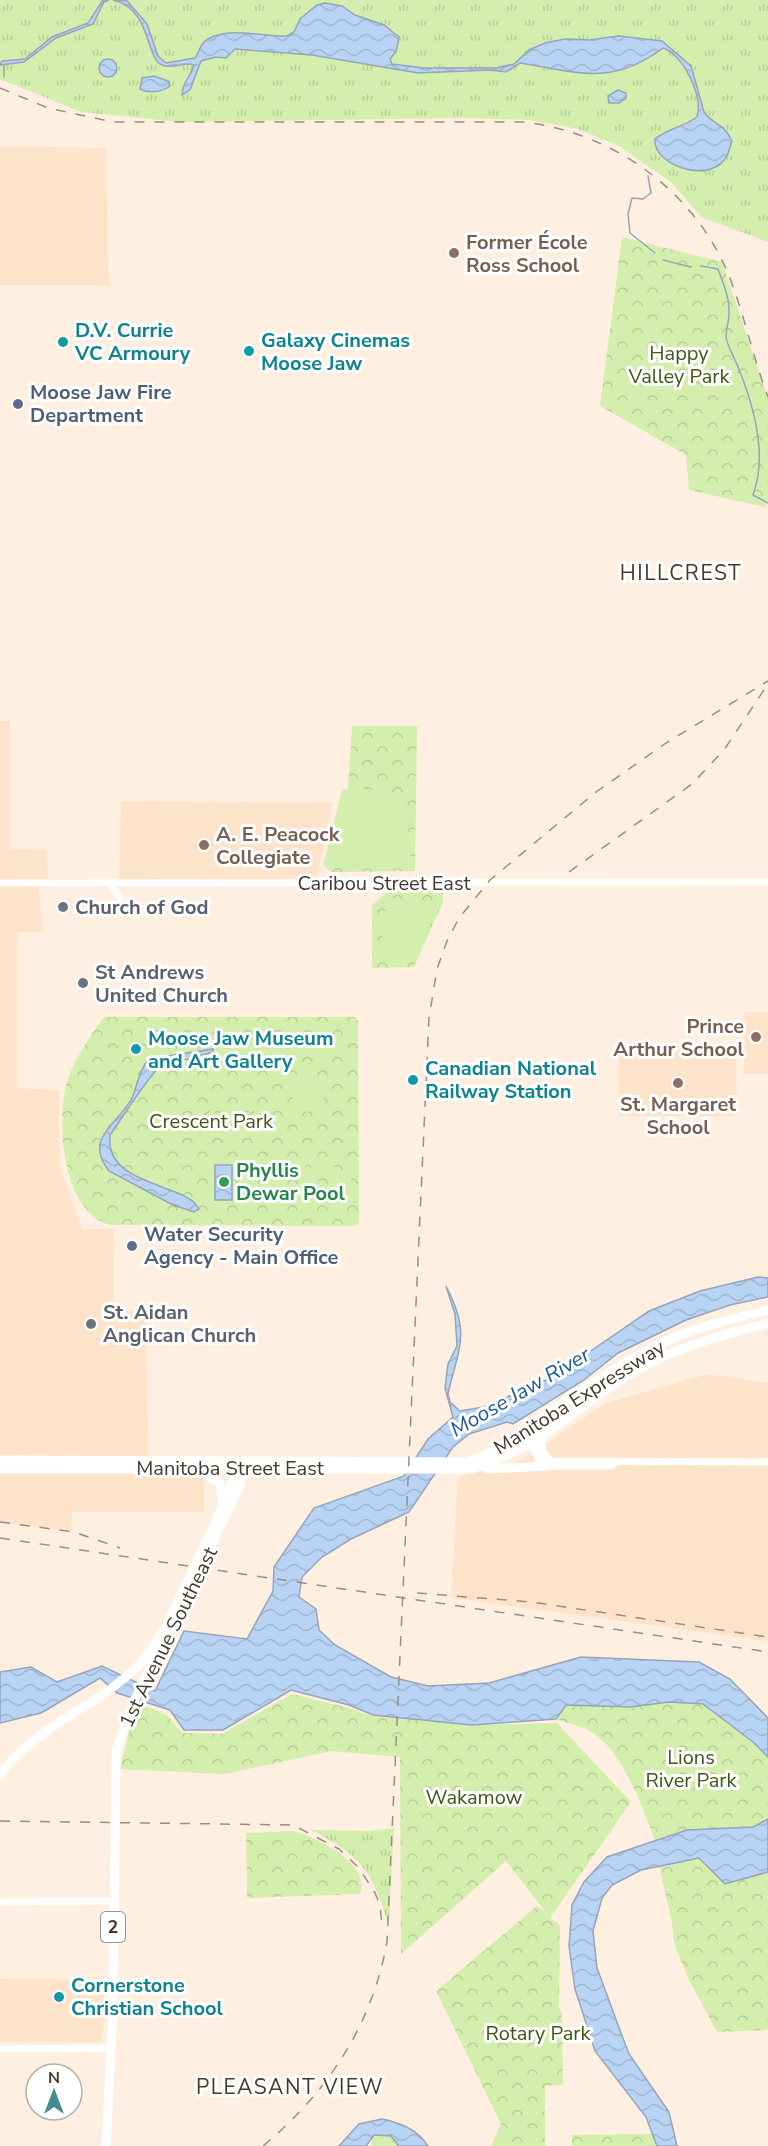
<svg xmlns="http://www.w3.org/2000/svg" width="768" height="2146" font-family="'Nunito Sans',sans-serif">
<defs>
<pattern id="grass-tufts" width="24" height="20" patternUnits="userSpaceOnUse" patternTransform="scale(1.5)"><rect width="24" height="20" fill="#d4eeae"/><path d="M3 7l-1-3M5 7V3M7 7l1-3M15 17l-1-3M17 17v-4M19 17l1-3" fill="none" stroke="#b7cd96"/></pattern>
<pattern id="forest-crowns" width="20" height="18" patternUnits="userSpaceOnUse" patternTransform="scale(1.5)"><rect width="20" height="18" fill="#d4eeae"/><path d="M2 6a3 3 0 1 1 6 0M12 15a3 3 0 1 1 6 0" fill="none" stroke="#b7cd96"/></pattern>
<pattern id="garden-furrows" width="10" height="10" patternUnits="userSpaceOnUse" patternTransform="scale(1.5)"><rect width="10" height="10" fill="#d4eeae"/><path d="M-1 1l2-2M0 10L10 0M9 11l2-2" fill="none" stroke="#b7cd96"/></pattern>
<pattern id="water-waves" width="16" height="10" patternUnits="userSpaceOnUse" patternTransform="scale(1.5)"><rect width="16" height="10" fill="#b8d3f4"/><path d="M0 5q4-4 8 0t8 0" fill="none" stroke="#9fb6d2"/></pattern>
</defs>
<rect width="100%" height="100%" fill="#ffefe0"/>
<g fill="#fee3cb">
<polygon points="0,146 106,148 109,285 0,285"/>
<polygon points="0,721 10,721 10,849 47,850 48,882 38,882 43,932 17,932 17,1088 59,1090 60,1167 82,1229 114,1229 114,1311 146,1311 148,1461 0,1460"/>
<polygon points="121,801 333,803 316,883 119,884"/>
<rect x="744" y="1012" width="24" height="62"/>
<polygon points="736,1049 737,1116 619,1116 619,1050"/>
<polygon points="708,1374 768,1383 768,1641 451,1598 458,1477 522,1460 606,1403"/>
<polygon points="0,1469 204,1472 204,1512 72,1512 71,1532 0,1522"/>
<polygon points="0,1979 105,1980 102,2042 0,2042"/>
</g>
<g fill="url(#grass-tufts)">
<polygon points="0,0 768,0 768,242 701,217 672,183 619,146 578,129 530,120 463,118 179,122 81,112 0,79"/>
<path d="M 394,1828 L 389,1920 L 389,1927 C 374,1873 362,1856 311,1830 L 369,1831 Z"/>
</g>
<g fill="url(#forest-crowns)">
<polygon points="622,237 722,262 768,398 768,499 765,507 689,490 686,455 600,406"/>
<polygon points="352,726 417,726 415,871 331,872 323,864 348,789"/>
<polygon points="392,888 443,889 443,902 414,967 372,968 372,905"/>
<path d="M 104,1017 L 354,1017 L 358,1021 L 359,1222 L 356,1226 L 110,1225 C 64,1213 57,1130 65,1091 C 70,1064 88,1039 104,1017 Z"/>
<polygon points="292,1694 349,1708 371,1716 472,1725 557,1723 631,1802 550,1918 560,1925 559,2008 562,2013 563,2085 545,2086 545,2146 491,2146 501,2124 436,1991 537,1906 547,1914 506,1861 401,1954 400,1757 332,1751 225,1774 120,1769 129,1732 140,1704 167,1715 182,1733 222,1734"/>
<path d="M 669,1702 L 703,1704 L 753,1742 L 768,1757 L 768,1819 L 753,1827 L 687,1830 L 655,1841 C 643,1807 621,1747 588,1730 C 578,1725 566,1723 556,1719 L 565,1705 L 630,1707 Z"/>
<path d="M 294,1831 C 316,1837 372,1864 360,1894 L 247,1898 L 246,1833 Z"/>
<polygon points="699,1858 725,1884 768,1872 768,2030 717,2032 689,1980 674,1944 672,1922 659,1866"/>
<polygon points="652,2134 657,2146 572,2146 572,2135"/>
<polygon points="373,2135 391,2136 399,2146 371,2146"/>
</g>
<g fill="url(#garden-furrows)">
<polygon points="246,1105 253,1108 257,1118 253,1126 246,1130 246,1125 251,1117"/>
<circle cx="209" cy="1117" r="7"/>
</g>
<g fill="#d4eeae">
<path d="M 357,788 C 408,791 411,828 410,869 L 333,868 L 325,859 L 342,790 Z"/>
<polygon points="393,898 438,906 420,949 379,959 386,910 382,907"/>
<polygon points="295,1074 325,1077 322,1113 292,1110"/>
<polygon points="212,1158 239,1161 234,1168 234,1186 232,1186 236,1205 212,1204 212,1176 201,1175 202,1162 212,1162"/>
<rect x="301" y="1166" width="8" height="18"/>
<rect x="311" y="1166" width="8" height="17"/>
<rect x="343" y="1166" width="8" height="18"/>
<rect x="332" y="1167" width="8" height="17"/>
</g>
<g fill="url(#water-waves)" stroke="#95a4b9" stroke-width="1.5">
<polygon points="103,0 109,0 104,2 93,24 56,38 24,62 0,65 2,61 25,59 52,37 88,23"/>
<path d="M 113,0 L 127,1 L 147,24 L 158,56 L 166,63 L 195,58 C 199,53 199,47 204,42 C 223,25 262,37 287,36 L 294,32 L 300,19 L 317,5 L 325,3 L 342,6 L 355,15 L 384,25 L 399,37 L 396,52 L 390,59 L 392,64 L 424,68 L 496,68 L 514,64 L 529,50 L 545,43 L 565,39 L 589,40 L 619,36 L 662,41 L 691,66 L 704,112 C 713,125 723,122 732,141 C 730,146 729,154 725,159 C 706,185 652,163 655,139 C 664,130 694,123 697,116 C 704,98 683,54 663,48 C 611,87 577,72 520,63 L 506,72 L 490,70 L 418,73 L 312,55 L 235,49 L 226,58 L 216,57 L 201,61 L 190,90 L 182,95 C 182,83 191,76 194,65 C 184,61 172,70 162,65 C 145,58 152,9 113,0 Z"/>
<circle cx="108" cy="68" r="9"/>
<path d="M 154,76 L 168,81 L 170,86 C 162,92 149,94 140,89 L 142,78 Z"/>
<polygon points="618,90 626,93 626,98 619,103 609,103 608,96"/>
<path d="M 213,1049 L 213,1052 L 190,1059 L 163,1062 C 143,1084 127,1111 110,1135 C 104,1187 188,1183 199,1209 L 194,1212 L 173,1205 L 109,1171 C 83,1137 118,1125 132,1098 C 137,1086 140,1068 149,1059 Z"/>
<rect x="215" y="1165" width="17" height="35"/>
<path d="M 758,1277 L 768,1278 L 768,1297 L 730,1305 L 686,1320 L 618,1353 L 584,1380 L 513,1424 L 507,1422 L 469,1434 L 453,1447 L 409,1512 L 351,1539 L 322,1557 L 302,1577 L 299,1597 L 316,1609 L 319,1630 L 335,1645 L 391,1677 L 428,1686 L 489,1683 L 581,1657 L 699,1662 L 730,1679 L 768,1718 L 768,1757 L 753,1742 L 703,1704 L 669,1702 L 630,1707 L 566,1705 L 556,1719 L 472,1725 L 373,1715 L 349,1705 L 291,1690 L 223,1730 L 184,1730 L 170,1710 L 117,1693 L 100,1678 L 41,1713 L 0,1723 L 0,1672 L 31,1667 L 57,1682 L 102,1666 L 155,1691 L 184,1631 L 247,1639 L 273,1591 L 274,1567 L 314,1508 L 404,1476 L 428,1439 L 453,1417 L 445,1388 L 448,1364 L 457,1346 L 455,1314 L 446,1286 C 471,1334 459,1346 448,1394 L 450,1402 L 460,1411 L 484,1407 L 553,1377 L 649,1311 L 700,1291 Z"/>
<polygon points="768,1819 768,1872 725,1884 699,1858 641,1870 612,1885 602,1898 593,1931 597,1968 621,2033 629,2054 669,2112 677,2146 657,2146 646,2117 595,2051 575,1989 569,1946 572,1905 584,1882 607,1857 687,1830 753,1827"/>
<path d="M 382,2119 C 401,2123 417,2129 428,2146 L 399,2146 L 391,2136 L 374,2135 L 366,2146 L 339,2146 L 359,2124 Z"/>
</g>
<g fill="none" stroke-linecap="round" stroke-linejoin="round">
<g stroke="#95a4b9" stroke-width="1.5">
<polyline points="4,77 4,66"/>
<polyline points="648,176 651,193 643,199 632,198 628,214 630,233 655,253"/>
<polyline points="663,260 691,267"/>
<path d="M 701,266 L 718,269 C 723,283 730,298 729,314 C 729,321 726,329 726,337 C 727,346 735,358 738,367 C 754,406 768,455 753,495 L 768,503"/>
</g>
<g stroke="#fff" stroke-width="7">
<polyline points="0,883 768,882"/>
<polyline points="110,884 120,898"/>
<polyline points="524,1430 551,1461 768,1462"/>
<polyline points="527,1439 539,1460 548,1466 611,1466 615,1463"/>
<polyline points="0,1902 113,1901"/>
<polyline points="0,2049 111,2048"/>
</g>
<g stroke="#fff" stroke-width="9">
<polyline points="542,1454 541,1442 545,1434"/>
<path d="M 0,1460 L 466,1462 L 491,1453 C 545,1416 603,1371 662,1343 C 695,1327 733,1319 768,1310"/>
<path d="M 0,1469 L 470,1469 C 535,1452 581,1402 639,1369 C 679,1346 723,1335 768,1323"/>
<polyline points="487,1469 548,1466"/>
<polyline points="198,1470 220,1483 222,1503"/>
<polyline points="171,1616 227,1497 238,1464"/>
<path d="M 0,1775 C 35,1726 96,1708 138,1666 C 149,1655 156,1642 165,1628"/>
<polyline points="106,2146 113,2013 116,1751 133,1703 238,1491 245,1468 242,1464"/>
</g>
<g stroke="#9a8d81" stroke-width="1.5" stroke-dasharray="10 10" stroke-linecap="butt">
<path d="M 0,88 L 48,108 L 113,122 L 523,122 C 611,132 691,188 727,271 C 744,312 752,355 768,397"/>
<polyline points="569,872 692,784 724,750 768,684"/>
<polyline points="0,1522 74,1532 120,1548"/>
<polyline points="0,1538 768,1652"/>
<polyline points="417,1593 531,1602 768,1637"/>
<polyline points="0,1821 293,1825 339,1849 359,1868 375,1893 380,1905 382,1927"/>
<path d="M 263,2146 C 328,2092 372,2025 387,1942 L 429,1018 L 437,969 L 447,941 L 459,918 L 490,880 L 596,792 L 666,743 L 768,681"/>
</g>
</g>
<g fill="#8d6e63" stroke="#fff" stroke-width="2">
<circle cx="454" cy="253" r="6"/>
<circle cx="204" cy="845" r="6"/>
<circle cx="756" cy="1037" r="6"/>
<circle cx="678" cy="1083" r="6"/>
</g>
<g fill="#0f9aa8" stroke="#fff" stroke-width="2">
<circle cx="63" cy="342" r="6"/>
<circle cx="249" cy="351" r="6"/>
<circle cx="136" cy="1049" r="6"/>
<circle cx="413" cy="1080" r="6"/>
<circle cx="59" cy="1997" r="6"/>
</g>
<g fill="#5c6f8a" stroke="#fff" stroke-width="2">
<circle cx="18" cy="404" r="6"/>
<circle cx="132" cy="1246" r="6"/>
</g>
<g fill="#6b7280" stroke="#fff" stroke-width="2">
<circle cx="63" cy="907" r="6"/>
<circle cx="83" cy="983" r="6"/>
<circle cx="91" cy="1324" r="6"/>
</g>
<circle fill="#2e9e5b" stroke="#fff" stroke-width="2" cx="224" cy="1182" r="6"/>
<g text-anchor="middle" stroke-width="6" stroke-linejoin="round" paint-order="stroke">
<rect fill="#fff" stroke="#7b746d" stroke-width="1.5" x="101" y="1912" width="24" height="30" rx="4.5"/>
<g font-size="18" font-weight="bold" fill="#42382e">
<text x="113" y="1933">2</text>
</g>
<g font-size="20" font-weight="bold" fill="#785e54" stroke="#fff" text-anchor="start">
<text x="466" y="249">Former École<tspan x="466" dy="23">Ross School</tspan></text>
<text x="216" y="841">A. E. Peacock<tspan x="216" dy="23">Collegiate</tspan></text>
<text x="744" y="1033" text-anchor="end">Prince<tspan x="744" dy="23">Arthur School</tspan></text>
<text x="678" y="1111" text-anchor="middle">St. Margaret<tspan x="678" dy="23">School</tspan></text>
</g>
<g font-size="20" font-weight="bold" fill="#0d838f" stroke="#fff" text-anchor="start">
<text x="75" y="337">D.V. Currie<tspan x="75" dy="23">VC Armoury</tspan></text>
<text x="261" y="347">Galaxy Cinemas<tspan x="261" dy="23">Moose Jaw</tspan></text>
<text x="148" y="1045">Moose Jaw Museum<tspan x="148" dy="23">and Art Gallery</tspan></text>
<text x="425" y="1075">Canadian National<tspan x="425" dy="23">Railway Station</tspan></text>
<text x="71" y="1992">Cornerstone<tspan x="71" dy="23">Christian School</tspan></text>
</g>
<g font-size="20" fill="#405611" stroke="#fff">
<text x="679" y="360">Happy<tspan x="679" dy="23">Valley Park</tspan></text>
<text x="211" y="1128">Crescent Park</text>
<text x="691" y="1764">Lions<tspan x="691" dy="23">River Park</tspan></text>
<text x="474" y="1804">Wakamow</text>
<text x="538" y="2040">Rotary Park</text>
</g>
<g font-size="20" font-weight="bold" fill="#4e5e75" stroke="#fff" text-anchor="start">
<text x="30" y="399">Moose Jaw Fire<tspan x="30" dy="23">Department</tspan></text>
<text x="144" y="1241">Water Security<tspan x="144" dy="23">Agency - Main Office</tspan></text>
</g>
<g font-size="20" fill="#42382e" stroke="#fff">
<text x="384" y="890">Caribou Street East</text>
<text transform="translate(579 1397) rotate(-32)" y="7">Manitoba Expressway</text>
<text x="230" y="1475">Manitoba Street East</text>
<text transform="translate(168 1637) rotate(-64)" y="7">1st Avenue Southeast</text>
</g>
<g font-size="20" font-weight="bold" fill="#5b616d" stroke="#fff" text-anchor="start">
<text x="75" y="914">Church of God</text>
<text x="95" y="979">St Andrews<tspan x="95" dy="23">United Church</tspan></text>
<text x="103" y="1319">St. Aidan<tspan x="103" dy="23">Anglican Church</tspan></text>
</g>
<g font-size="20" font-weight="bold" fill="#27864d" stroke="#fff" text-anchor="start">
<text x="236" y="1177">Phyllis<tspan x="236" dy="23">Dewar Pool</tspan></text>
</g>
<g font-size="21" letter-spacing="1.5" fill="#42382e" stroke="#fff">
<text x="681" y="580">HILLCREST</text>
<text x="290" y="2094">PLEASANT VIEW</text>
</g>
<g font-size="21" font-style="italic" fill="#1b5797" stroke="#fff">
<text transform="translate(520 1392) rotate(-30)" y="7">Moose Jaw River</text>
</g>
</g>
<g transform="translate(54 2092)"><circle r="28" fill="#ffffff" stroke="#b3afab" stroke-width="1.5"/>
<path d="M0-4.5L10 22L0 15L-10 22Z" fill="#448b94"/>
<text y="-9" font-size="16" font-weight="bold" text-anchor="middle" fill="#42382e">N</text>
</g>
</svg>
